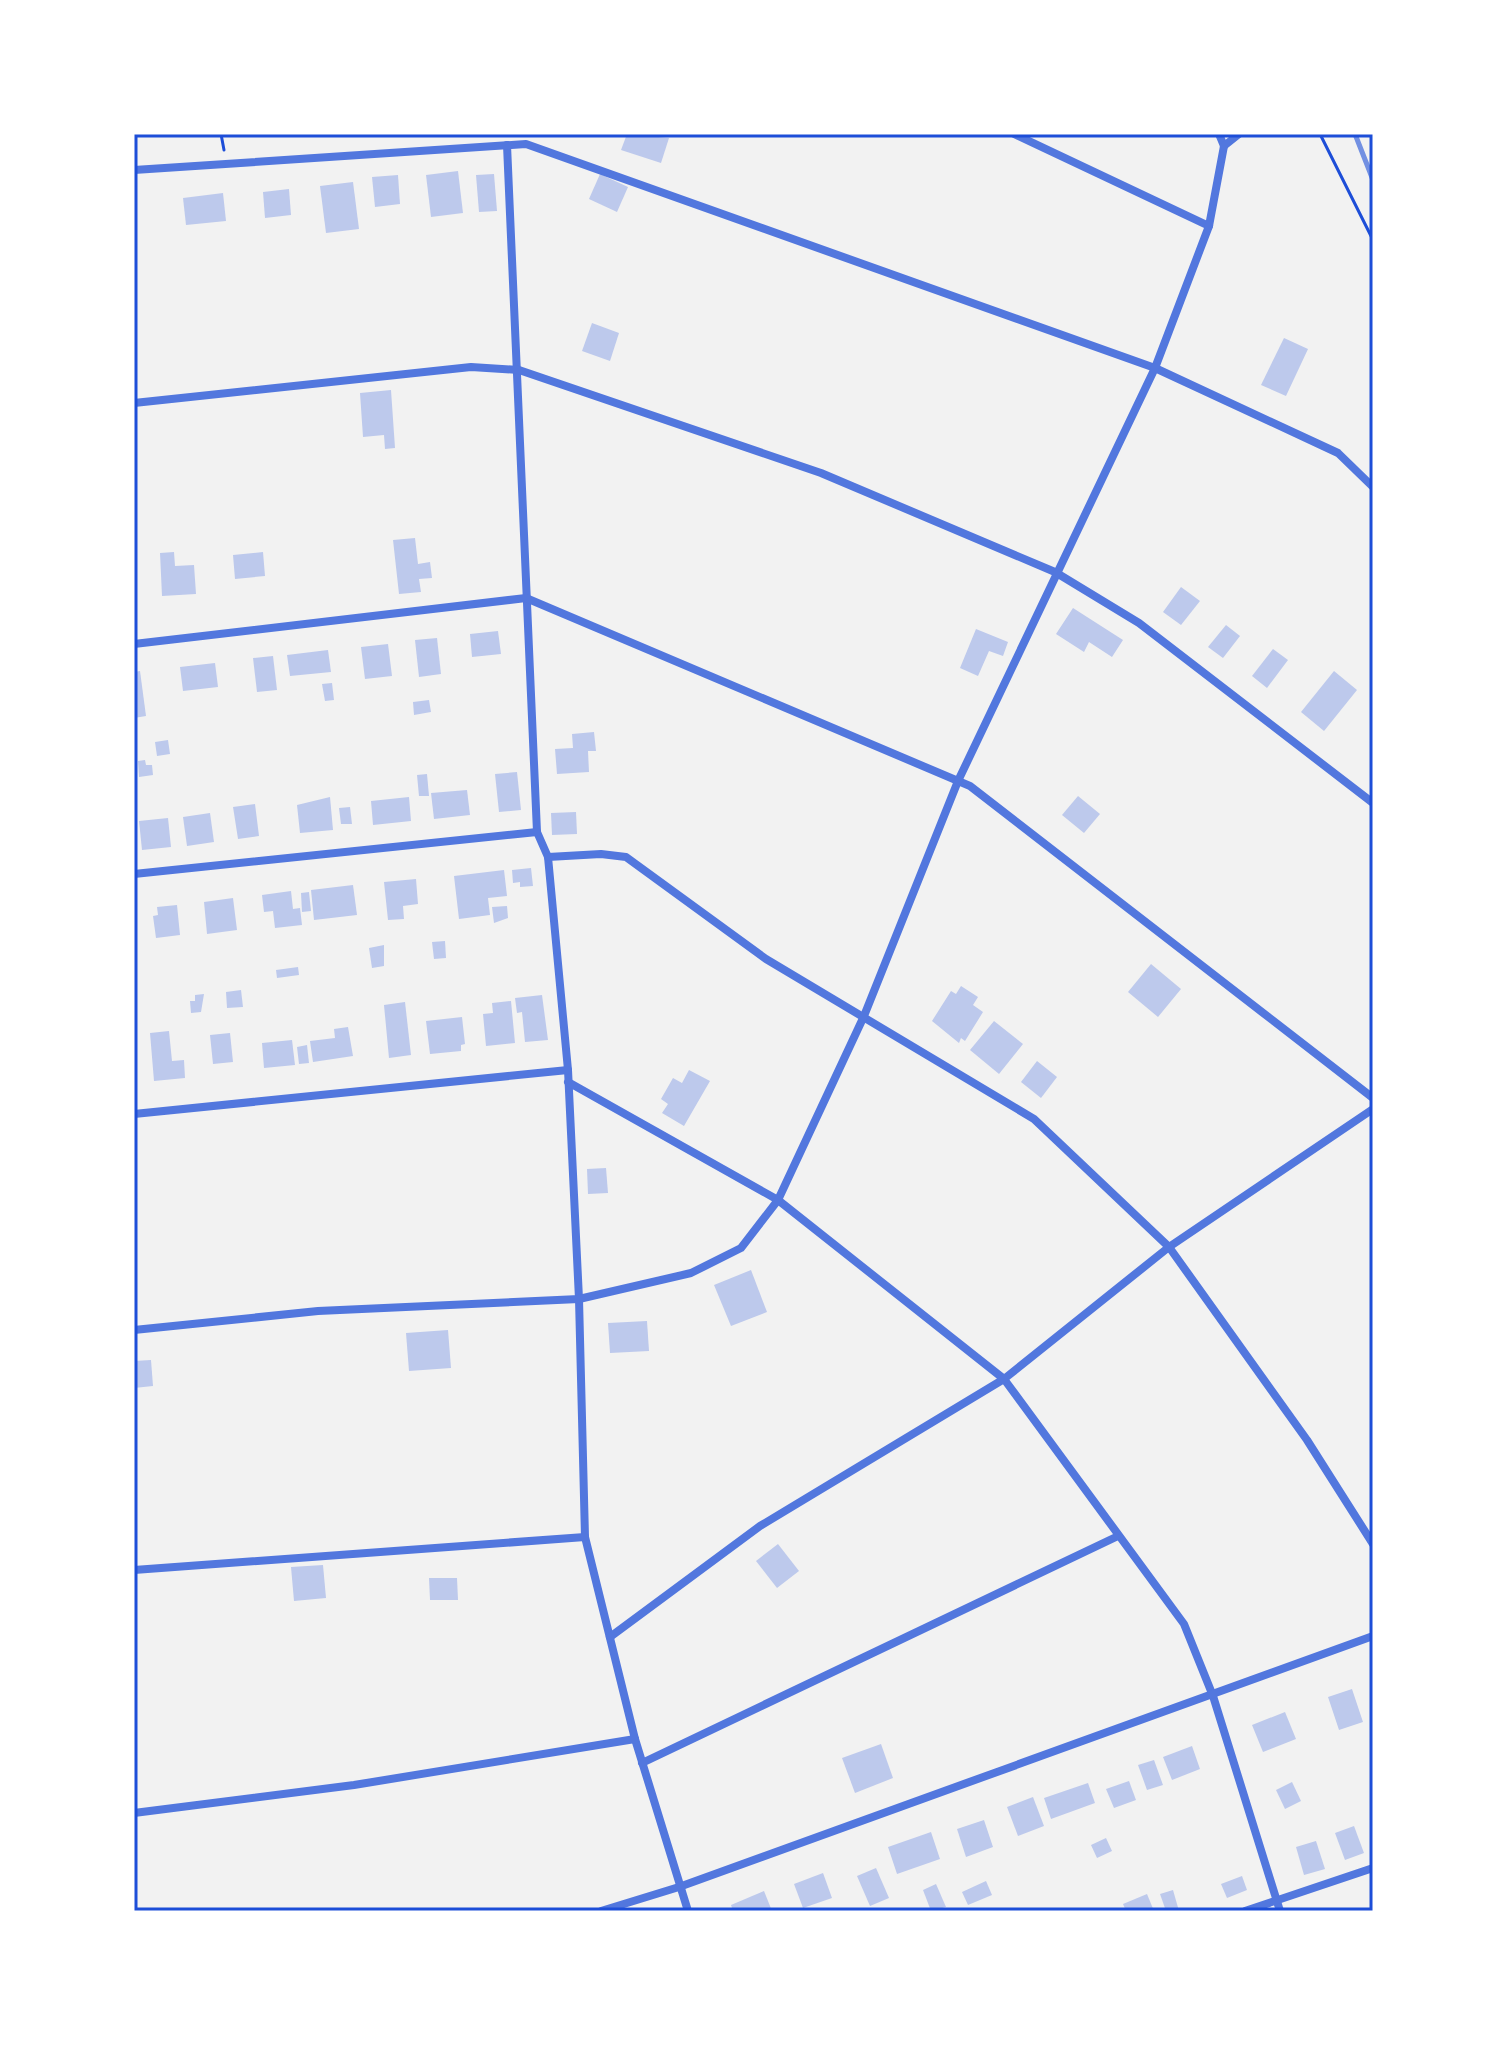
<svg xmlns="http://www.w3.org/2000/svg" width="1507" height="2045" font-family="'Exo 2',sans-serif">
<rect width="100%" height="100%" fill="#f2f2f2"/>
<g fill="#bdc9ec">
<polygon points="627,134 669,138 661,163 621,150"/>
<polygon points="458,171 463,213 431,217 426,175"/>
<polygon points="494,174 497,211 479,212 476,175"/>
<polygon points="600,174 628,187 617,212 589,199"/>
<polygon points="398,175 400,204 375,207 372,177"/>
<polygon points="353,182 359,229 326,233 320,186"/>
<polygon points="289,189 291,215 265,218 263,192"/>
<polygon points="223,193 226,221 186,225 183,198"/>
<polygon points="592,323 619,333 610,361 582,351"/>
<polygon points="1284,338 1308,349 1286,396 1261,385"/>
<polygon points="391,390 395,448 385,449 384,435 363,437 360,393"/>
<polygon points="415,538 418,564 430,562 432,578 419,579 421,592 399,594 393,540"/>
<polygon points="174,552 175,566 194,565 196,594 162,596 160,553"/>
<polygon points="263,552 265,576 235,579 233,555"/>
<polygon points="1181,587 1200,601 1181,625 1163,612"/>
<polygon points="1073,608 1123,640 1112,657 1089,642 1084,652 1056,634"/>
<polygon points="1226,625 1240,636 1223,658 1208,647"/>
<polygon points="976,629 1008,642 1003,656 989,651 978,676 960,668"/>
<polygon points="498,631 501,654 472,657 470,634"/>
<polygon points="437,638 441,674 419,677 415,640"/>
<polygon points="388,644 392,676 365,679 361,647"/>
<polygon points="1273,649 1288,660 1267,688 1252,676"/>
<polygon points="328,650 331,672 290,676 287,655"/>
<polygon points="273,656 277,690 257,692 253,658"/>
<polygon points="215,663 218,687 183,691 180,667"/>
<polygon points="140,671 146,716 134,718 134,672"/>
<polygon points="1334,671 1357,690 1324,731 1301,712"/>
<polygon points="332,683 334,700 325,701 322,684"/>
<polygon points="429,700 431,712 414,715 413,702"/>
<polygon points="594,732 596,751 588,751 589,772 557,774 555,749 573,748 572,734"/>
<polygon points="168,740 170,754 157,756 155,742"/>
<polygon points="145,760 146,765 152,765 153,775 139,777 138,761"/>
<polygon points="517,772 521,810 499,812 495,774"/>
<polygon points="427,774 429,796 419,796 417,775"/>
<polygon points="467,790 470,815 434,819 431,793"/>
<polygon points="1078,796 1100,814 1084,833 1062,815"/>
<polygon points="330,797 333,830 300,833 297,805"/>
<polygon points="409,797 411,821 373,825 371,801"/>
<polygon points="255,804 259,836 238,839 233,807"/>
<polygon points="350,807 352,824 341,824 339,808"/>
<polygon points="576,812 577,834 552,835 551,813"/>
<polygon points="210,813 214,842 187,846 183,817"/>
<polygon points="168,818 171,847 142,850 139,821"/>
<polygon points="531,868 533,886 520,887 520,882 513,883 512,870"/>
<polygon points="504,870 507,896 488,898 490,915 459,919 454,876"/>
<polygon points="416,879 418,904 403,906 404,919 388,920 384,882"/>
<polygon points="353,885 357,915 314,920 311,890"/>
<polygon points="291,891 293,909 300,908 302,925 275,928 273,911 264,912 262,895"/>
<polygon points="309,892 311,911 302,912 301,893"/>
<polygon points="233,898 237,930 207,934 204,902"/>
<polygon points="177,905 180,935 156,938 153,916 158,915 157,907"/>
<polygon points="507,906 508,918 494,923 492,907"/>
<polygon points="445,941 446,958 434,959 432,942"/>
<polygon points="384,945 384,966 372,968 369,948"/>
<polygon points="1151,964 1181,989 1158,1017 1128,992"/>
<polygon points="298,967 299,975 277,978 276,970"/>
<polygon points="961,986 978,997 973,1005 983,1012 965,1041 961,1038 959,1043 932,1021 951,991 956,994"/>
<polygon points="241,990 243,1007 227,1008 226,992"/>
<polygon points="204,994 201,1012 191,1013 190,1001 195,1001 195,995"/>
<polygon points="542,995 548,1040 525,1042 522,1012 517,1013 515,998"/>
<polygon points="511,1001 515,1043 486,1046 483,1014 493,1013 492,1003"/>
<polygon points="405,1002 411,1055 389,1058 384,1005"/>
<polygon points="462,1017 465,1044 461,1045 461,1051 430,1054 426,1021"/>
<polygon points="994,1021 1023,1044 999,1074 970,1050"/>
<polygon points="348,1027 353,1056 313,1062 310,1041 335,1038 334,1029"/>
<polygon points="169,1031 172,1061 184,1060 185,1078 154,1081 150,1033"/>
<polygon points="230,1033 233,1062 213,1064 210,1035"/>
<polygon points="292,1040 295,1065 264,1068 262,1043"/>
<polygon points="307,1045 309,1063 299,1064 297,1047"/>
<polygon points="1037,1061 1057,1077 1041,1098 1021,1082"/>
<polygon points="689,1070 710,1081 684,1126 662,1113 668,1104 661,1099 673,1078 682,1083"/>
<polygon points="606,1168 608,1193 588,1194 587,1169"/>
<polygon points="751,1270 767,1312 731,1326 714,1285"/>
<polygon points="647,1321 649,1351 610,1353 608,1323"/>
<polygon points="448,1330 451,1368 409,1371 406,1333"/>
<polygon points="151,1360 153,1386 134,1388 134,1361"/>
<polygon points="778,1544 799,1571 777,1588 756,1561"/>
<polygon points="323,1565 326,1598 294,1601 291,1567"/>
<polygon points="429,1578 457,1578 458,1600 430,1600"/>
<polygon points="1352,1689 1363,1722 1339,1730 1328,1697"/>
<polygon points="1285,1712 1296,1739 1263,1752 1252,1725"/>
<polygon points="881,1744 893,1778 855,1793 842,1758"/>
<polygon points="1192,1746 1200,1769 1172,1780 1163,1757"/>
<polygon points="1154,1760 1163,1785 1147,1790 1138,1765"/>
<polygon points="1129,1781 1136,1800 1114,1808 1106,1789"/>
<polygon points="1292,1782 1301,1801 1285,1809 1276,1790"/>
<polygon points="1088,1783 1095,1803 1051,1819 1044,1798"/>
<polygon points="1033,1797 1044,1826 1018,1836 1007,1807"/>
<polygon points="984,1820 993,1847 966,1857 957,1829"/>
<polygon points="1354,1826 1364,1853 1345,1860 1335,1833"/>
<polygon points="931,1832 940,1859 897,1874 888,1847"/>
<polygon points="1106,1838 1112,1851 1097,1858 1091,1845"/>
<polygon points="1316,1841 1325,1869 1304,1875 1296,1847"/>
<polygon points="876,1868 889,1898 870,1906 857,1876"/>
<polygon points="823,1873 832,1898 803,1908 794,1884"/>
<polygon points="1242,1876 1247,1890 1227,1898 1221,1884"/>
<polygon points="986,1881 992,1895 968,1905 962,1892"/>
<polygon points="936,1884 946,1907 931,1911 923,1890"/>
<polygon points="1173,1890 1179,1911 1166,1911 1160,1894"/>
<polygon points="764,1891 772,1911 733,1911 731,1905"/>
<polygon points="1147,1894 1154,1911 1126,1911 1123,1904"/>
</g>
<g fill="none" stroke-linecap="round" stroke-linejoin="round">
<g stroke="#1d4ed8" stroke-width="3">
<polyline points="221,134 224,150"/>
<polyline points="1320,134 1373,240"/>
</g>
<g stroke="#5277de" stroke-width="8">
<polyline points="1014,134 1209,226"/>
<polyline points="1219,134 1224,146"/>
<polyline points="507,145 537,832 548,857 568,1070 579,1299 585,1537 635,1739 688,1911"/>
<polyline points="134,170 526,144 1155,368 1338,453 1373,487"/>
<polyline points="134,403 471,367 519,370 821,473 1055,572 1139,623 1373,803"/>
<polyline points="134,644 526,598 970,786 1373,1098"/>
<polyline points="548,857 601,854 626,857 766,959 1034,1119 1169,1247 1307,1440 1373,1544"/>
<polyline points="134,874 537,832"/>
<polyline points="568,1082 778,1200 1004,1379 1184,1624 1213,1696 1280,1911"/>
<polyline points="134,1114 568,1070"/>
<polyline points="134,1330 318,1311 579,1299 691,1273 741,1248 778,1200 864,1016 958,781 1155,368 1209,226 1224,146 1239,134"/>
<polyline points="134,1570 585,1537"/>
<polyline points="610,1637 760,1526 1004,1379 1169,1247 1373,1109"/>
<polyline points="642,1763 1116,1537"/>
<polyline points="134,1813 354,1785 635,1739"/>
<polyline points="601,1911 679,1887 1373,1636"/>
<polyline points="1245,1911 1373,1868"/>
</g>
<polyline stroke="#7290e2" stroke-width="5" points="1355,134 1373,180"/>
</g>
<rect width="1507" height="2045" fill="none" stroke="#ffffff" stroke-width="272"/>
<rect x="136" y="136" width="1235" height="1773" fill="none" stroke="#1d4ed8" stroke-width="3"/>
</svg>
